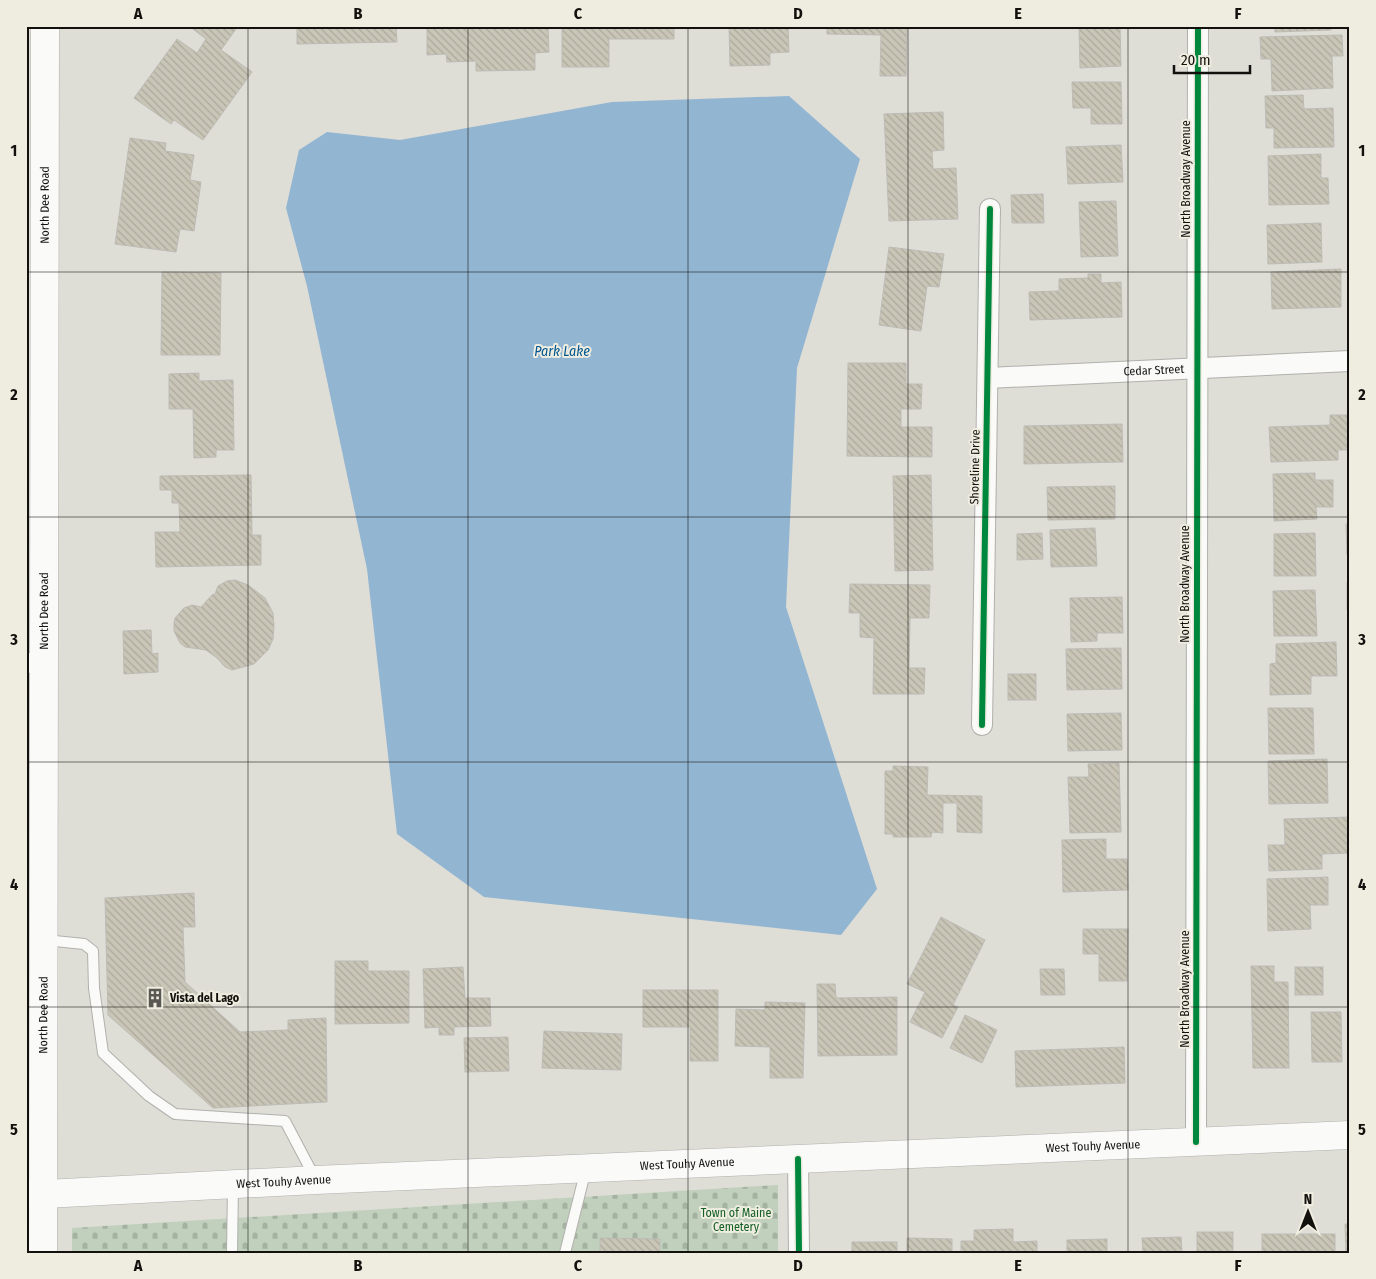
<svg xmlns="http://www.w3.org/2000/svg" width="1376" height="1279" font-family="'Fira Sans Condensed',sans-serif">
<defs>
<pattern id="cemetery-stones" width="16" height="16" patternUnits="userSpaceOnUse" patternTransform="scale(1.25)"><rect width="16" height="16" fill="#c0d0bd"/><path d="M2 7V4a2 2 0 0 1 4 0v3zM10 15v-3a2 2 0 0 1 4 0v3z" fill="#a4b2a1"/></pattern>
<pattern id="building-back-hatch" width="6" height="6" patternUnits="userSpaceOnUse" patternTransform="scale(1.25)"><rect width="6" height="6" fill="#cac6b7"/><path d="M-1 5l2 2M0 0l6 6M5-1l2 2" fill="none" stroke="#aca99c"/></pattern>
</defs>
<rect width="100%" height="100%" fill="#deddd6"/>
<polygon fill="url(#cemetery-stones)" points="778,1185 778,1253 72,1253 72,1228"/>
<polygon fill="#92b5d2" points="789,96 860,159 797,368 786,607 877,889 841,935 484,897 397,834 367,569 307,286 286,208 299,150 327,132 400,140 612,102"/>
<g fill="url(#building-back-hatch)" stroke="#bcbbb6">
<polygon points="189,26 238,26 221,50 252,72 203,140 174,120 171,124 134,98 177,39 197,53 206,39"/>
<polygon points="297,26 396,26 397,42 297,44"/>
<polygon points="427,26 548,26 549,52 535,53 535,70 476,71 476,61 447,62 446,54 427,55"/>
<polygon points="562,26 674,26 674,39 609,39 609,67 562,67"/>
<polygon points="729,26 788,26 789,52 770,53 770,65 730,66"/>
<polygon points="827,26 907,26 906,76 880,76 881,35 827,34"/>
<polygon points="1079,26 1120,26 1121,66 1080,68"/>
<polygon points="1275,26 1331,26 1331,30 1275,32"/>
<polygon points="1342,35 1343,56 1332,56 1333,88 1272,91 1271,59 1261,59 1260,37"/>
<polygon points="1072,82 1121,82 1122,124 1091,124 1091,108 1073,108"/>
<polygon points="1303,95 1304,109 1333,108 1334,147 1274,148 1274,128 1266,128 1265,96"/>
<polygon points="943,112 944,150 932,151 933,169 956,168 958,219 889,221 884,114"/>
<polygon points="130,138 166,143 165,151 194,155 190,180 201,182 194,231 180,229 176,252 115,244"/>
<polygon points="1121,145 1123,182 1068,184 1066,147"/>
<polygon points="1321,154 1321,178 1328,178 1329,204 1269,205 1268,156"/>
<polygon points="1043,194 1044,223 1012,223 1011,195"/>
<polygon points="1116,201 1118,256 1081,257 1079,202"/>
<polygon points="1321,223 1322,262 1268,264 1267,225"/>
<polygon points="889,247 944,254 939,287 927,286 921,331 879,325"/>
<polygon points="1341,269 1341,307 1272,309 1271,272"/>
<polygon points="162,272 221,273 220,355 161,355"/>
<polygon points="1088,274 1101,274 1101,283 1121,282 1122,317 1030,320 1029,292 1059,291 1059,279 1088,278"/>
<polygon points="848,363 906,363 906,384 922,384 921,409 901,409 901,427 932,427 932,457 847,456"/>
<polygon points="199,373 199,381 233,380 234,450 216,450 216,457 194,458 193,409 169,409 169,374"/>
<polygon points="1330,415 1350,415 1350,450 1338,450 1338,460 1271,462 1269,427 1330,425"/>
<polygon points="1122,424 1123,462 1024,464 1024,426"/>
<polygon points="1315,473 1315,480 1333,480 1333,507 1316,507 1317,519 1274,521 1273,474"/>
<polygon points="251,475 252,535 261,535 261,565 156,567 155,532 180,532 179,503 172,503 172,490 160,490 160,476"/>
<polygon points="931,475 933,570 895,571 893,476"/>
<polygon points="1115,486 1115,519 1048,520 1047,487"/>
<polygon points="1346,524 1350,524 1350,555 1347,555"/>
<polygon points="1095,528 1097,566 1051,567 1050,530"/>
<polygon points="1042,533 1043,559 1017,560 1017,534"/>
<polygon points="1315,533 1316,576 1274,576 1274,534"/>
<polygon points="235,580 248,585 265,598 273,613 274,626 273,639 268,650 254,664 232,670 225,667 217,658 206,650 185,647 180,643 174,631 174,623 175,618 184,608 192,605 201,607 212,595 215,594 218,586 227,581"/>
<rect x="1347" y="583" width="3" height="26"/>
<polygon points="850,584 930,585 929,618 910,618 909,668 925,668 924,694 873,694 874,638 860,637 860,613 849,613"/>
<polygon points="1315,590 1317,636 1274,636 1273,591"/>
<polygon points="1122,597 1123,633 1097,633 1097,641 1071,642 1070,598"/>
<polygon points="151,630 152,654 158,653 158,672 124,674 123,631"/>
<polygon points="1336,642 1337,676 1311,676 1311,694 1270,695 1270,664 1276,663 1276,644"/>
<polygon points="1121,648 1122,689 1067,690 1066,649"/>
<rect x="1008" y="674" width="28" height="26"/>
<polygon points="1268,708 1313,708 1314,754 1269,754"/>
<polygon points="1121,713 1122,750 1068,751 1067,714"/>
<polygon points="1327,759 1328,803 1269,804 1268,761"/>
<polygon points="1119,763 1121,832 1070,833 1068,777 1089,777 1088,764"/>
<polygon points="893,766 928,767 927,795 982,796 982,833 957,832 957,803 943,803 943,833 932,832 931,837 893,837 893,834 885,834 885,771 893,771"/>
<polygon points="1350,817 1350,853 1322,854 1322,869 1269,871 1268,845 1285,845 1284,819"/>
<polygon points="1106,839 1106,859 1127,859 1128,890 1063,892 1062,840"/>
<polygon points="1328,877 1328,905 1310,905 1311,929 1268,931 1267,879"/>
<polygon points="194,893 195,927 183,927 185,982 240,1032 288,1030 288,1020 326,1018 327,1102 213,1108 108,1015 105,898"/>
<polygon points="941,917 985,940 953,1005 958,1007 942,1038 910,1022 925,992 907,984"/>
<polygon points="1083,929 1128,929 1127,981 1099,981 1099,954 1083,954"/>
<polygon points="335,961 368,961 368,971 409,971 409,1023 335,1024"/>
<polygon points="1251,966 1274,966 1274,982 1288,982 1289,1068 1253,1068"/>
<polygon points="463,967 465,998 490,998 491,1026 454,1027 454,1035 439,1035 439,1027 425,1028 423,969"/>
<rect x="1295" y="967" width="28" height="28"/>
<polygon points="1040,969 1064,969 1065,995 1041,995"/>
<polygon points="817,984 835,984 836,998 897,997 897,1055 818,1056"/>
<polygon points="643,990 718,990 718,1061 690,1061 690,1027 643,1027"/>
<polygon points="765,1002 805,1003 803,1078 770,1078 770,1047 735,1046 736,1009 765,1010"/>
<polygon points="1311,1012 1341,1012 1342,1062 1312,1062"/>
<polygon points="965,1015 997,1030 982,1063 950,1048"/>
<polygon points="544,1031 622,1034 621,1070 542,1068"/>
<polygon points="508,1037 509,1071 465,1072 464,1038"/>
<polygon points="1124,1047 1125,1083 1016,1087 1015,1051"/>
<polygon points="1345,1224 1350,1224 1350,1253 1346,1253"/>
<polygon points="1013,1229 1013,1242 1037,1241 1037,1253 961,1253 961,1241 974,1241 974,1230"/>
<rect x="1197" y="1232" width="36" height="21"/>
<rect x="1262" y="1234" width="73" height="19"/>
<polygon points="1181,1237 1182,1253 1143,1253 1142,1238"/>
<polygon points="600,1238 660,1239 660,1253 600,1253"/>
<polygon points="907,1238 952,1239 952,1253 907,1253"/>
<polygon points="1107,1239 1107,1253 1067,1253 1067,1240"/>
<rect x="852" y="1242" width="45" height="11"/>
</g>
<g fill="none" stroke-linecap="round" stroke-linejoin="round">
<defs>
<g id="lane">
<polyline points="45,940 84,944 93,951 94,988 103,1053 149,1096 175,1114 285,1121 315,1178"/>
<polyline points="232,1253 233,1186"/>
<polyline points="565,1253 586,1169"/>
</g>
<g id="street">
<path id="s1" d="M 988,378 L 1350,361"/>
<polyline points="26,663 44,662"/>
<polyline points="982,725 990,209"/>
<polyline points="1196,1142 1198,26"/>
<polyline points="798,1159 799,1253"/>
</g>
<g id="secondary">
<path id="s2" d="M 26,1195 L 316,1180 L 1350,1135"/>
<path id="s3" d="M 43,1253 L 45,26"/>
</g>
</defs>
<use href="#lane" stroke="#b1b0ac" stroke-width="12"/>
<use href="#street" stroke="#b1b0ac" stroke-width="22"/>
<use href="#secondary" stroke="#b1b0ac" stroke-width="29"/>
<use href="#lane" stroke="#fafaf9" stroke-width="10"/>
<use href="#street" stroke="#fafaf9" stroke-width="20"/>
<use href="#secondary" stroke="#fafaf9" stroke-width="28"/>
<defs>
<g id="cycleway">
<polyline points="982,725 990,209"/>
<polyline points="1196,1142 1198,26"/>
<polyline points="798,1159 799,1253"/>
</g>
</defs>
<use href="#cycleway" stroke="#efece0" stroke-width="9"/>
<use href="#cycleway" stroke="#00873e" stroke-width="6"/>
</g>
<path fill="none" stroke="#12110d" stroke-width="1" stroke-opacity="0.55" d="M 248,26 L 248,1253M 468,26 L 468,1253M 688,26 L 688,1253M 908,26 L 908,1253M 1128,26 L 1128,1253M 26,272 L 1350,272M 26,517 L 1350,517M 26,762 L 1350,762M 26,1007 L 1350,1007"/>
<defs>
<symbol id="building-bare" viewBox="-9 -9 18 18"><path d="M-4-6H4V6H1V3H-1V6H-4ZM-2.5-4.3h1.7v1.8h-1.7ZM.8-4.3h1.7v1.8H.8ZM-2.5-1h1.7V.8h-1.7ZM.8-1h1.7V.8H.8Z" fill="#595853" stroke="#efece0" stroke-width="2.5" paint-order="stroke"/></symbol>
</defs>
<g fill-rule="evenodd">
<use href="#building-bare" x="141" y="984" width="28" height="28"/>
</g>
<g text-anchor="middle" stroke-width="4" stroke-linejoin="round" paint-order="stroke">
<g font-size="12" fill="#12110d" stroke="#efece0">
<text transform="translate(1186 179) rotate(-90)" y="4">North Broadway Avenue</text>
<text dy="4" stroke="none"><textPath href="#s3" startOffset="1048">North Dee Road</textPath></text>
<text dy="4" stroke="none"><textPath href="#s1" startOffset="166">Cedar Street</textPath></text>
<text transform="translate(975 467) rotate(-89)" y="4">Shoreline Drive</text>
<text transform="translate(1185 584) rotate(-90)" y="4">North Broadway Avenue</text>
<text dy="4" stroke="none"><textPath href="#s3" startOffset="642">North Dee Road</textPath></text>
<text transform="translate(1185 989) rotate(-90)" y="4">North Broadway Avenue</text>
<text dy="4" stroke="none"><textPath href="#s3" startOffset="238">North Dee Road</textPath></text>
<text dy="4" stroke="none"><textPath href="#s2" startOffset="1068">West Touhy Avenue</textPath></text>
<text dy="4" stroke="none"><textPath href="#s2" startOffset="662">West Touhy Avenue</textPath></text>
<text dy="4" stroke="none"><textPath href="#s2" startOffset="258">West Touhy Avenue</textPath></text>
</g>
<g font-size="12" font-weight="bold" fill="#12110d" stroke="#efece0" text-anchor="start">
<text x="170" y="1002">Vista del Lago</text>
</g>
<g font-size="12" fill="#146025" stroke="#efece0">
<text x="736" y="1217">Town of Maine<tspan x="736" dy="14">Cemetery</tspan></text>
</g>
<g font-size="14" font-style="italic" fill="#005790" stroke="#efece0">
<text x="562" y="356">Park Lake</text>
</g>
</g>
<rect width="1376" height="1279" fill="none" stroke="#efece0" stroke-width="55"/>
<g transform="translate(1308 1212)" stroke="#efece0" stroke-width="4" paint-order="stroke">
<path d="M0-4L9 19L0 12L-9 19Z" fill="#12110d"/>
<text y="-8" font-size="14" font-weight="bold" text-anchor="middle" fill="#12110d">N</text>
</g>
<path d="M1174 65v8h76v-8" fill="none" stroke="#12110d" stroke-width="2.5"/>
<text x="1181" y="65" font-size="15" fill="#12110d" stroke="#efece0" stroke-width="4" paint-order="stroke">20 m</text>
<rect x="28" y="28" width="1320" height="1224" fill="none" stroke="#12110d" stroke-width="2"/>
<g font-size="16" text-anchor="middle" font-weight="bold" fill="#12110d">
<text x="138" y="19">A</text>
<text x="358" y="19">B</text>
<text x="578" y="19">C</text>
<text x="798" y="19">D</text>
<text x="1018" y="19">E</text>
<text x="1238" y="19">F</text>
<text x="14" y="156">1</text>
<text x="1362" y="156">1</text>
<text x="14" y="400">2</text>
<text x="1362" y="400">2</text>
<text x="14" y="645">3</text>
<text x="1362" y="645">3</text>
<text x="14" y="890">4</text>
<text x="1362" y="890">4</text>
<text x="14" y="1135">5</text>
<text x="1362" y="1135">5</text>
<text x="138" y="1271">A</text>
<text x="358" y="1271">B</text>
<text x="578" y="1271">C</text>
<text x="798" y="1271">D</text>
<text x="1018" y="1271">E</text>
<text x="1238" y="1271">F</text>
</g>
</svg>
